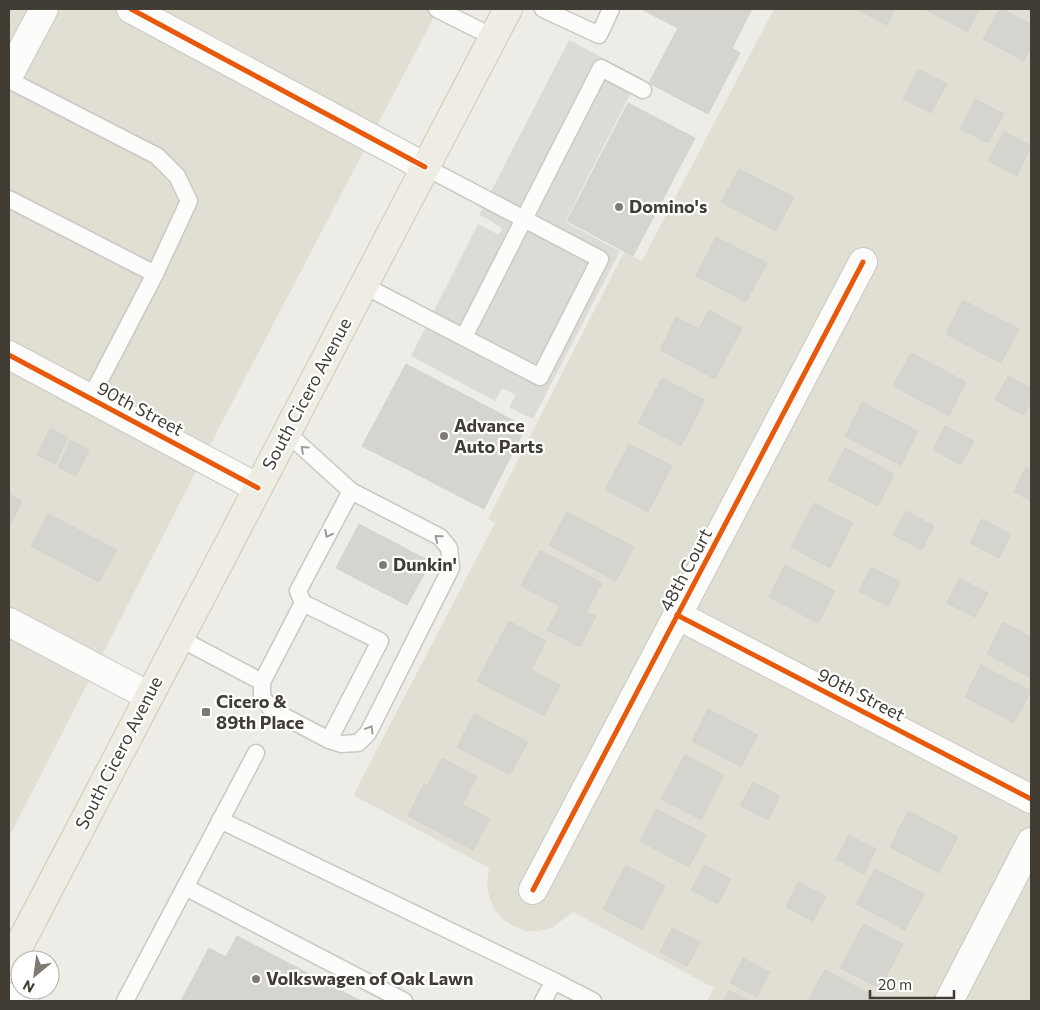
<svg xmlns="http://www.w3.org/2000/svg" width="1040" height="1010" font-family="Commissioner,sans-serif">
<rect width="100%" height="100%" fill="#edece6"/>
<g fill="#e1ded4">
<polygon points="9,9 438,9 186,491 9,837"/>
<polygon points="774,9 1031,9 1031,1001 707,1001 714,988 573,912 552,928 538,931 526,931 514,926 504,920 495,910 490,899 487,888 489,868 355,796 355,792 495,523 488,519 624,252 642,261"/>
</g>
<polygon fill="#dcdbd6" points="569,40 639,77 565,222 620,251 533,419 509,407 516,395 502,388 495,401 411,356 478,224 497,234 500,233 502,229 493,222 479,215"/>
<g fill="#d6d4cf" stroke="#d5d3cc">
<polygon points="641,9 752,9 732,48 740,53 708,114 649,83 678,28"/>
<polygon points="856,9 895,9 887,25"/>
<polygon points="927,9 979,9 968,32 926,10"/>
<polygon points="999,9 1002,9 1031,24 1031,47 1024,61 983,39"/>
<polygon points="918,69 947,84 931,113 903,99"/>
<polygon points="975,99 1004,114 988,143 960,129"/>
<polygon points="628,103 695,138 633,256 567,221"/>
<polygon points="1004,131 1031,146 1017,176 988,161"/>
<polygon points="739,169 794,197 776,231 721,202"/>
<polygon points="716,237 767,263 746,302 696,276"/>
<polygon points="963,300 1019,329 1001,363 946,334"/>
<polygon points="709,310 742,328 715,379 660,350 676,317 699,329"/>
<polygon points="911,353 966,382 949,416 893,386"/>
<polygon points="406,364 526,427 484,509 362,446"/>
<polygon points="1008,376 1031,388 1031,401 1024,415 995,400"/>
<polygon points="662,378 705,400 681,446 638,423"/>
<polygon points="862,402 918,431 901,465 845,436"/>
<polygon points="945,426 974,441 961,465 933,450"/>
<polygon points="50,428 68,437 55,464 37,455"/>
<polygon points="71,440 89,450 76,476 58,467"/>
<polygon points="629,444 672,466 648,512 605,490"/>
<polygon points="845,448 894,474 878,506 828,480"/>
<polygon points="1026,467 1031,470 1031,501 1014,492"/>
<polygon points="9,494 22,501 9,527"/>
<polygon points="814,503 853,523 830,568 791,547"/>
<polygon points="906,511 934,526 922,550 893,535"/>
<polygon points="567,512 634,547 616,581 549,545"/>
<polygon points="48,514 117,550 99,582 31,546"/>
<polygon points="982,519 1011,534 999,558 970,543"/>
<polygon points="359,524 431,562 407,605 336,568"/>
<polygon points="540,550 602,583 586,612 596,616 580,647 547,630 560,606 521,586"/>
<polygon points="785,565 835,591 818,623 769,597"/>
<polygon points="871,567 900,582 888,606 859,591"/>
<polygon points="959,578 988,593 975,617 947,603"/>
<polygon points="509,621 546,641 531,670 560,685 544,716 477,681"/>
<polygon points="1003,622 1031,637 1031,678 987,654"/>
<polygon points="981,665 1031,691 1014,723 965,697"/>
<polygon points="708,709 758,735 741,767 692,741"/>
<polygon points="474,714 528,742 510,775 457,747"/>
<polygon points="685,755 724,775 701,820 661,799"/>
<polygon points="442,758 477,777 462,804 490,819 473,850 408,816 424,784 427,786"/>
<polygon points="753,782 780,796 768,820 740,806"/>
<polygon points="656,809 706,835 689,867 640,841"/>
<polygon points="908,811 958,837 939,873 890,847"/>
<polygon points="849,835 876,849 864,874 836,859"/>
<polygon points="626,865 665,886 642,930 603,909"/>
<polygon points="704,865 731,879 718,904 691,890"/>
<polygon points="875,869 924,894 905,930 856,904"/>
<polygon points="798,882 826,896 813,921 786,907"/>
<polygon points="864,924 903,944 880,988 840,968"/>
<polygon points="672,928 700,942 687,966 660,952"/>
<polygon points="237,936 361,1001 181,1001 209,948 226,957"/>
<polygon points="743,958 770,972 757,997 730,983"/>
<polygon points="825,970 874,996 871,1001 808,1001"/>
<polygon points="729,991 750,1001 723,1001"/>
</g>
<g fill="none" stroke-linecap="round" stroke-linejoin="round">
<defs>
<g id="lane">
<polyline points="437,9 493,37"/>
<polyline points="543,9 599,35 611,9"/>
<polyline points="9,80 157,156 177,176 189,201 155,274 90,399"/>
<polyline points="425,167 524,219 601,68 643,90"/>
<polyline points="9,199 155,274"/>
<polyline points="363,285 540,377 600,259 524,219 464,337"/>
<polyline points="287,433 351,491 440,537 449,548 451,568 368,733 358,743 341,744 329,740"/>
<polygon points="303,603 380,641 329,740 272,710 262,697 262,682"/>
<polyline points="303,603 298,591 351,491"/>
<polyline points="179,638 262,682"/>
<polyline points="220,820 554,981 593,1001"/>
<polyline points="185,887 404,1001"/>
<polyline points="9,991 31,1001"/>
<polyline points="125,1001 256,753"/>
<polyline points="543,1001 554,981"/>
</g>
<g id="street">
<polyline points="131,9 425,167"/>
<polyline points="9,75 44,9"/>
<polyline points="9,355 258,488"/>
<polyline points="677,615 1031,799"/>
<polyline points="9,622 149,696"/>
<polyline points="533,890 863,262"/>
<polyline points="949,1001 1031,842"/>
</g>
<polyline id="primary" points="9,965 508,9"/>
</defs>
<use href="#lane" stroke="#c9c8c2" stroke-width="19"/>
<use href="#street" stroke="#c9c8c2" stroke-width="30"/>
<use href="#primary" stroke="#cfc8b4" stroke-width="30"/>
<use href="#lane" stroke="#fcfcfb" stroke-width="16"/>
<use href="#street" stroke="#fcfcfb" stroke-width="28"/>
<use href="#primary" stroke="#efece3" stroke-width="28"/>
<defs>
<g id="cycleway">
<polyline points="131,9 425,167"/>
<polyline points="9,355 258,488"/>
<polyline points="677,615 1031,799"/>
<polyline points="533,890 863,262"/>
</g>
</defs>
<use href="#cycleway" stroke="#fff" stroke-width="8"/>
<use href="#cycleway" stroke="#e8590c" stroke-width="5"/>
</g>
<defs><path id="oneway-chevron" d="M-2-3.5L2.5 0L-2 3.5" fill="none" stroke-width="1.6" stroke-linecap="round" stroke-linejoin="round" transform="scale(1.25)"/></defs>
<g stroke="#9f9c98">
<use href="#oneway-chevron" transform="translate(304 449) rotate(-138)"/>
<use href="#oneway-chevron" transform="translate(328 534) rotate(117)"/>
<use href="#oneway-chevron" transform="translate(438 538) rotate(-141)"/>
<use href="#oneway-chevron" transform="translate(370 729) rotate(-59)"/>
</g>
<g fill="#7e7a72" stroke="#fff" stroke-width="2">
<circle cx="619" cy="207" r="5"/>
<circle cx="444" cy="436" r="5"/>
<circle cx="383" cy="565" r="5"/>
<rect x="201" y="707" width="10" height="10" rx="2.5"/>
<circle cx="256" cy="979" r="5"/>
</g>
<g text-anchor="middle" stroke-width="4.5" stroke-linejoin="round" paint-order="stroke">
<g font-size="18" font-weight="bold" fill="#423d34" stroke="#fff" text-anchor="start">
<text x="629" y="213">Domino's</text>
<text x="454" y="432">Advance<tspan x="454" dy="21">Auto Parts</tspan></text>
<text x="393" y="571">Dunkin'</text>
<text x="216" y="708">Cicero &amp;<tspan x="216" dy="21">89th Place</tspan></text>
<text x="266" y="985">Volkswagen of Oak Lawn</text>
</g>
<g font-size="18" fill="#423d34" stroke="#fff">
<text transform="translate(307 394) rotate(-62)" y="6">South Cicero Avenue</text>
<text transform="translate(140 409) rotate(28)" y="6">90th Street</text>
<text transform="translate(686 570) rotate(-62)" y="6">48th Court</text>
<text transform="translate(861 695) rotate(27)" y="6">90th Street</text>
<text transform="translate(119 753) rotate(-63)" y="6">South Cicero Avenue</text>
</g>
</g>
<rect width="1040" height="1010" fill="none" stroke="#423d34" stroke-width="20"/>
<g transform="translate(35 975) rotate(209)"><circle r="24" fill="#ffffff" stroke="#b3b1ae"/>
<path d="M0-4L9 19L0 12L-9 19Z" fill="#7e7a72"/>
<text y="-8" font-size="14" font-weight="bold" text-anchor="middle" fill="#423d34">N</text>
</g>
<path d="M870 990v8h84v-8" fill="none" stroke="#423d34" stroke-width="2.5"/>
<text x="878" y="990" font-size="15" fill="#423d34" stroke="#ffffff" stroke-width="4" paint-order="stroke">20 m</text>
</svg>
